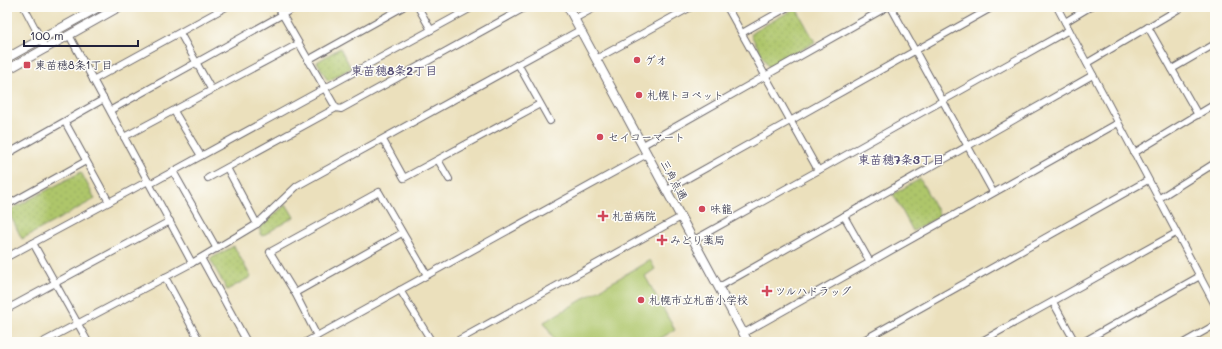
<svg xmlns="http://www.w3.org/2000/svg" width="1222" height="349" font-family="Mali,'Klee One',sans-serif">
<defs>
<pattern id="park-dots" width="8" height="8" patternUnits="userSpaceOnUse"><rect width="8" height="8" fill="#aec66b"/><path d="M2 2h.1M6 6h.1" fill="none" stroke="#95aa5e" stroke-width="1.8" stroke-linecap="round"/></pattern>
</defs>
<rect width="100%" height="100%" fill="#fdfcf7"/>
<filter id="ink" filterUnits="userSpaceOnUse"><feTurbulence type="fractalNoise" baseFrequency=".025" numOctaves="2"/><feDisplacementMap in="SourceGraphic" scale="8" xChannelSelector="R" yChannelSelector="G"/><feConvolveMatrix kernelMatrix="1 2 1 2 8 2 1 2 1" color-interpolation-filters="sRGB"/></filter>
<filter id="wash" filterUnits="userSpaceOnUse"><feTurbulence type="fractalNoise" baseFrequency=".012" numOctaves="4" result="noise"/><feDisplacementMap in="SourceGraphic" scale="16" xChannelSelector="R" yChannelSelector="G"/><feGaussianBlur stdDeviation="0.9" result="paint"/><feColorMatrix in="noise" values="0 0 0 0 0 0 0 0 0 0 0 0 0 0 0 0 0 1.4 0 .05"/><feComposite in="paint" operator="in"/></filter>
<g filter="url(#wash)">
<rect width="100%" height="100%" fill="#ebe0bc"/>
<polygon fill="#aec66b" stroke="#687453" points="650,260 655,269 645,276 675,330 654,342 555,342 544,322"/>
<g fill="url(#park-dots)" stroke="#687453">
<polygon points="796,8 815,42 771,67 768,66 751,35 753,32"/>
<polygon points="340,48 351,68 328,81 317,62"/>
<polygon points="81,172 95,199 22,239 8,211"/>
<polygon points="920,179 940,216 913,231 893,194"/>
<polygon points="286,204 294,217 262,236 259,229"/>
<polygon points="234,246 251,277 227,290 210,259"/>
</g>
</g>
<g filter="url(#ink)">
<g fill="none" stroke-linecap="round" stroke-linejoin="round">
<defs>
<g id="street">
<polyline points="24,7 46,49"/>
<polyline points="278,7 336,108"/>
<polyline points="418,7 431,30"/>
<polyline points="727,7 818,170"/>
<polyline points="891,7 993,192"/>
<polyline points="1057,7 1215,305"/>
<polyline points="574,19 596,7"/>
<polyline points="1065,22 1090,7"/>
<polyline points="1148,27 1198,115"/>
<polyline points="180,33 211,89"/>
<polyline points="742,33 788,7"/>
<polyline points="69,35 192,263"/>
<polyline points="596,59 691,7"/>
<polyline points="308,60 403,7"/>
<polyline points="1087,63 1182,7"/>
<polyline points="518,64 550,121"/>
<polyline points="1172,69 1215,44"/>
<polyline points="93,80 226,7"/>
<polyline points="111,110 296,7"/>
<polyline points="174,111 201,156"/>
<polyline points="65,122 109,202"/>
<polyline points="124,137 298,44"/>
<polyline points="383,140 404,178 540,104"/>
<polyline points="643,145 887,7"/>
<polyline points="1134,153 1215,104"/>
<polyline points="7,154 104,99"/>
<polyline points="438,160 449,179"/>
<polyline points="227,168 257,224 297,186 580,30"/>
<polyline points="173,171 217,249"/>
<polyline points="208,178 336,108 341,109 526,7"/>
<polyline points="150,184 473,7"/>
<polyline points="667,190 993,7"/>
<polyline points="1158,199 1215,163"/>
<polyline points="7,205 86,161"/>
<polyline points="844,216 870,262"/>
<polyline points="694,240 1069,30"/>
<polyline points="33,243 88,342"/>
<polyline points="7,257 148,181"/>
<polyline points="201,258 247,342"/>
<polyline points="165,277 200,342"/>
<polyline points="719,287 1093,75"/>
<polyline points="400,290 432,342"/>
<polyline points="295,293 402,233"/>
<polyline points="1053,302 1075,342"/>
<polyline points="7,309 170,221"/>
<polyline points="744,333 1118,123"/>
<polyline points="317,336 295,293 270,252 379,192 427,275"/>
<polyline points="43,342 192,263 257,224"/>
<polyline points="306,342 647,154"/>
<polyline points="455,342 681,217"/>
<polyline points="860,342 1148,180"/>
<polyline points="980,342 1176,233"/>
<polyline points="1083,342 1200,276"/>
<polyline points="1185,342 1215,325"/>
</g>
<g id="secondary">
<polyline points="568,7 748,342"/>
<polyline points="7,58 99,7"/>
<polyline points="7,70 119,7"/>
</g>
</defs>
<use href="#street" stroke="#686468" stroke-width="8"/>
<use href="#secondary" stroke="#686468" stroke-width="10"/>
<use href="#street" stroke="#fff" stroke-width="6"/>
<use href="#secondary" stroke="#fff" stroke-width="8"/>
</g>
</g>
<g fill="#d1495b" stroke="#fdfcf7" stroke-width="1.5">
<circle cx="637" cy="60" r="4"/>
<rect x="23" y="61" width="8" height="8" rx="2"/>
<circle cx="639" cy="95" r="4"/>
<circle cx="600" cy="137" r="4"/>
<circle cx="702" cy="209" r="4"/>
<path d="M601 210h4v4h4v4h-4v4h-4v-4h-4v-4h4z"/>
<path d="M660 234h4v4h4v4h-4v4h-4v-4h-4v-4h4z"/>
<path d="M765 285h4v4h4v4h-4v4h-4v-4h-4v-4h4z"/>
<circle cx="641" cy="300" r="4"/>
</g>
<g text-anchor="middle" stroke-width="3" stroke-linejoin="round" paint-order="stroke">
<g font-size="11" fill="#22223b" stroke="#fdfcf7" text-anchor="start">
<text x="645" y="64">ゲオ</text>
<text x="35" y="69">東苗穂8条1丁目</text>
<text x="647" y="99">札幌トヨペット</text>
<text x="608" y="141">セイコーマート</text>
<text x="710" y="213">味龍</text>
<text x="612" y="220">札苗病院</text>
<text x="670" y="244">みどり薬局</text>
<text x="775" y="295">ツルハドラッグ</text>
<text x="649" y="304">札幌市立札苗小学校</text>
</g>
<g font-size="11" fill="#22223b" stroke="#fdfcf7">
<text transform="translate(674 180) rotate(62)" y="4">三角点通</text>
</g>
<g font-size="12" font-weight="bold" fill="#534c73" stroke="#fdfcf7">
<text x="394" y="75">東苗穂8条2丁目</text>
<text x="901" y="164">東苗穂7条3丁目</text>
</g>
</g>
<rect width="1222" height="349" fill="none" stroke="#fdfcf7" stroke-width="24"/>
<path d="M24 40v6h114v-6" fill="none" stroke="#22223b" stroke-width="2"/>
<text x="30" y="40" font-size="12" fill="#22223b" stroke="#fdfcf7" stroke-width="3" paint-order="stroke">100 m</text>
</svg>
